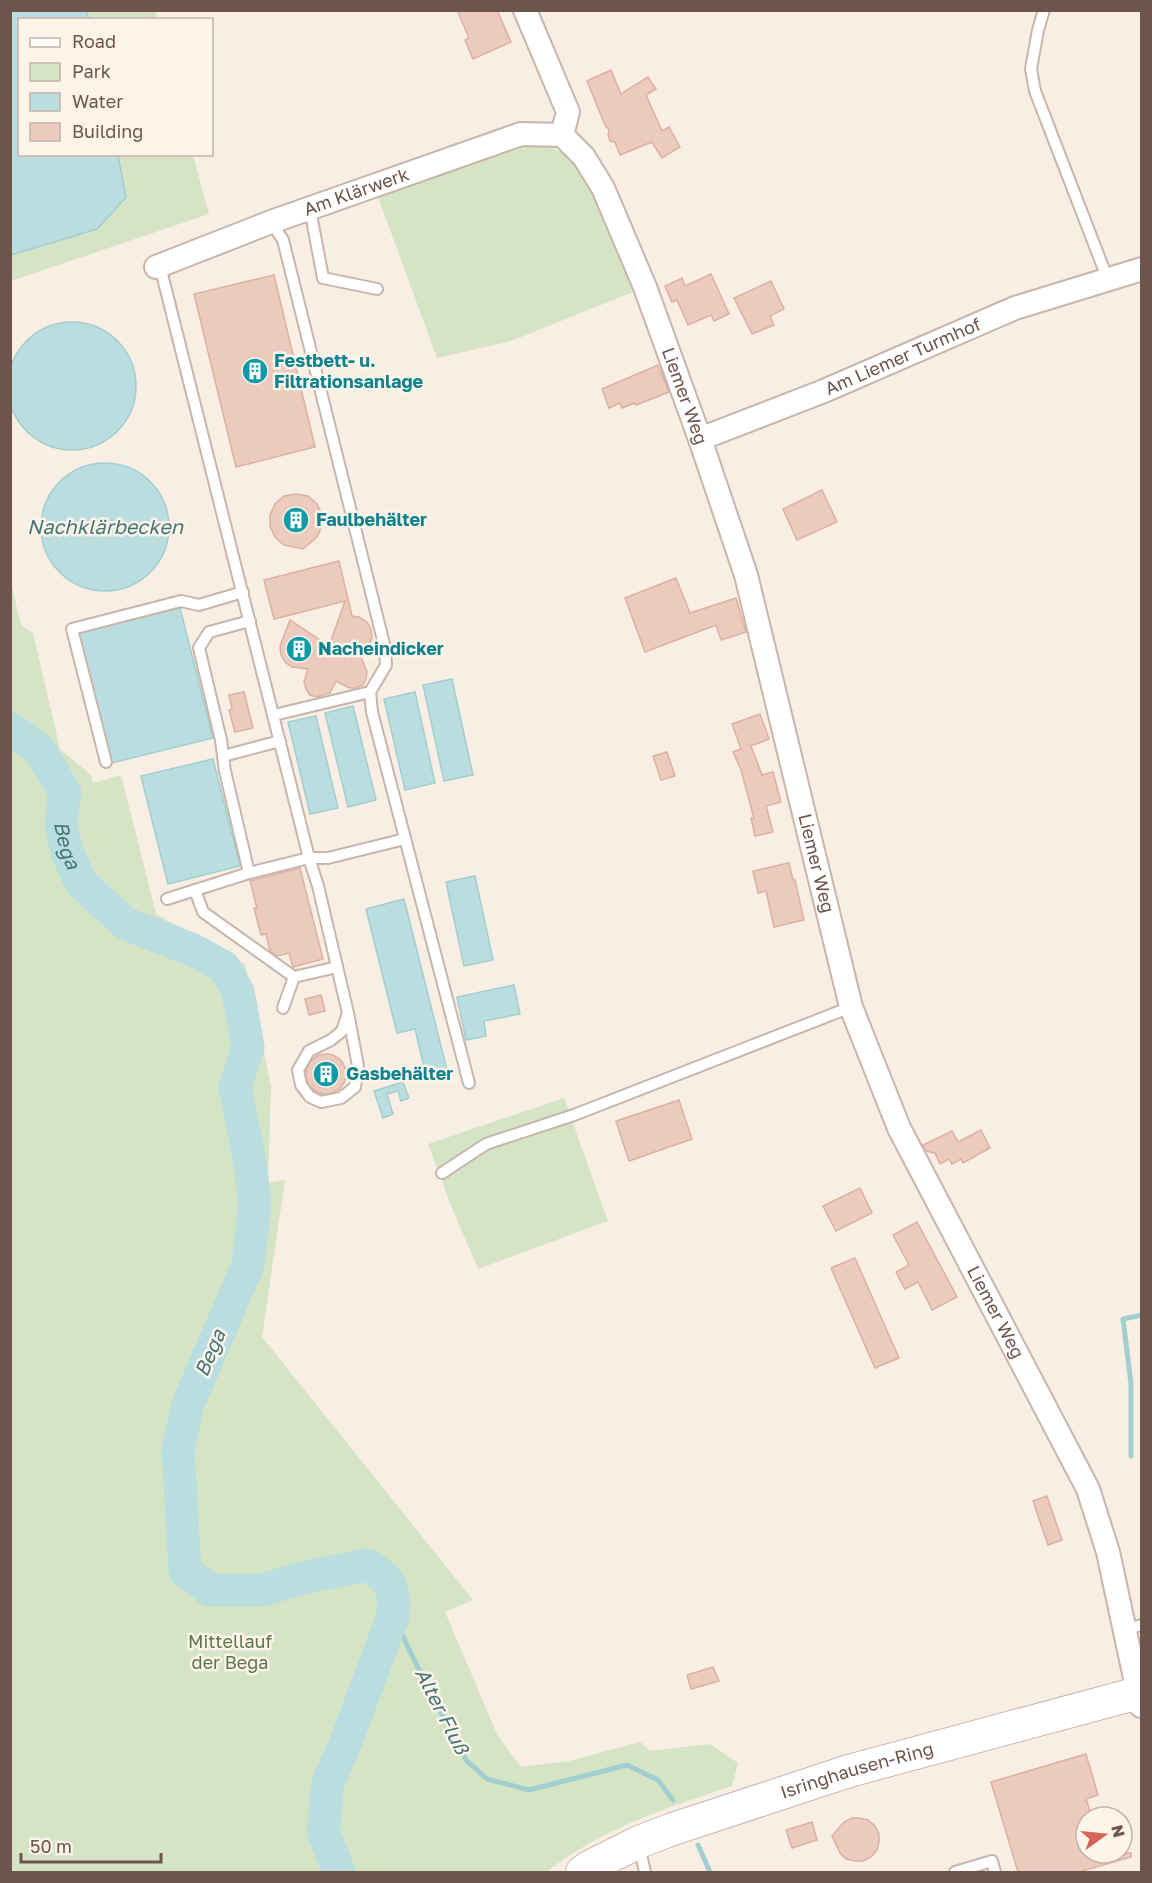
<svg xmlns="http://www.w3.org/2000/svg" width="1152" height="1883" font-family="'Golos Text',sans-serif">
<rect width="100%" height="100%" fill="#f9eee3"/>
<g fill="#d4e4c4">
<polygon points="86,11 155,11 158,19 89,19"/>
<polygon points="519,143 553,148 580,164 638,290 511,341 437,358 378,197"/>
<polygon points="118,155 193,155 209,214 11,281 10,255 97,229 126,197"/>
<path d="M 11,583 L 21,625 L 33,633 L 60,749 L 91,775 L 93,783 L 121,775 L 156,914 L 245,964 L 249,982 L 257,1000 L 262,1044 L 271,1086 L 268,1183 L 285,1180 L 262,1337 L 473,1600 L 445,1612 L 497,1734 L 521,1767 L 569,1761 L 640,1742 L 650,1751 L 710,1744 L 738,1763 L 732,1786 C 667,1808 602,1828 547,1872 L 11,1872 Z"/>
<polygon points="564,1098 608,1221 478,1269 452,1208 428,1144"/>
</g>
<g fill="#badee0" stroke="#a2ced0" stroke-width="1.5">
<polygon points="11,10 86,11 89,19 20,20 20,154 118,155 126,197 97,229 11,255"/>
<circle cx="72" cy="386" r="64"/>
<circle cx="105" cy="527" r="64"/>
<polygon points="180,608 213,738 111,763 78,633"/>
<polygon points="452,679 473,775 444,781 423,685"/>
<polygon points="415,692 435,783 405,790 384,699"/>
<polygon points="353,706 376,800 348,807 325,713"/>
<polygon points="316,716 338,808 310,814 288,722"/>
<polygon points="213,759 240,866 168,884 141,776"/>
<polygon points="475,876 493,960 464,966 446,882"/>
<polygon points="404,899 447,1070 426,1075 415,1029 397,1033 366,909"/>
<polygon points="514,985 520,1014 484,1021 486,1036 466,1040 457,997"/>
<polygon points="403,1082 409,1098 401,1101 398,1091 387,1094 393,1114 383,1118 374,1091"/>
</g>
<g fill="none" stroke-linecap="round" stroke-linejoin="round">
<g stroke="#a2ced0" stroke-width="5">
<polyline points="1131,1456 1131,1384 1123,1319 1142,1315"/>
<polyline points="393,1616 419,1670 466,1760 487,1779 529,1790 627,1765 658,1780 673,1800"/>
<polyline points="698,1845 710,1872"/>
</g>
<path stroke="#badee0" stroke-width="33" id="s1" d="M 10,728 L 40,750 L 65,793 L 61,824 L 67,852 L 81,883 L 126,924 L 193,950 L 224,967 L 238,992 L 248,1047 L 235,1087 L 249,1157 L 255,1203 L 248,1265 L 188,1404 L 178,1449 L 185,1571 L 210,1590 L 262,1590 L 298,1579 L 367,1565 C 391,1580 395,1586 393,1616 L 349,1734 L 328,1783 L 323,1831 L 339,1872"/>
</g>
<g fill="#ebcbbe" stroke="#dcb1a0" stroke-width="1.5">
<polygon points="457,10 497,10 511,42 473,59 465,40 469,38"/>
<polygon points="611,70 621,94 648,77 656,89 646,95 662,131 669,127 680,147 662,158 652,142 620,155 615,142 610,141 608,135 609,130 605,125 587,81"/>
<polygon points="711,274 729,314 714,321 711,315 688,325 677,300 672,302 665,286 682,278 685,286"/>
<polygon points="274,275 315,447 236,467 194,294"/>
<polygon points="771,281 784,309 770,316 774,325 752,334 734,298"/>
<polygon points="658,365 669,392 636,405 635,403 622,408 620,403 609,408 602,389"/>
<polygon points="822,490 837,522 797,540 783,509"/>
<polygon points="296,494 308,496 317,504 322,514 322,526 317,537 303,549 284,545 275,537 270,526 270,515 275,504 284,496"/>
<polygon points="339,561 352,616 359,617 367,622 371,629 372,638 369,646 360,654 367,672 366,679 363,685 355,688 349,688 336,681 330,693 317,697 310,695 306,689 304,682 308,669 292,667 285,662 281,655 280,646 290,620 329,646 345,601 274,619 264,580"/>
<polygon points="676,578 690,613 736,598 746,632 721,640 716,625 645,652 625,598"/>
<polygon points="244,692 253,728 235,732 229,710 232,709 229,695"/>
<polygon points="760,714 769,739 751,746 762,775 773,772 781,802 766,806 773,832 755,836 751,818 754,818 741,770 733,752 741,749 732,724"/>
<polygon points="667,752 675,776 661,780 653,756"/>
<polygon points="789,863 793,880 795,880 804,920 774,927 766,891 758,893 753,871"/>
<polygon points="300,868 323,959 293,967 289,953 277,956 270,951 266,934 261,935 254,908 257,908 250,881"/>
<polygon points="321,995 325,1011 309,1015 305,999"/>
<circle cx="326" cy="1074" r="20"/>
<polygon points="679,1100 692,1139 629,1161 616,1121"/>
<polygon points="981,1130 990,1148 963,1163 961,1159 952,1164 949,1159 940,1164 935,1153 926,1151 923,1145 952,1131 958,1142"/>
<polygon points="860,1188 872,1213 836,1231 823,1206"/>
<polygon points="917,1222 957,1297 932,1310 918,1282 905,1289 896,1272 909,1265 893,1235"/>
<polygon points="855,1258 899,1358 875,1368 831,1268"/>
<polygon points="1047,1496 1062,1540 1048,1545 1033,1501"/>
<polygon points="713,1667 719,1681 691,1689 687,1675"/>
<polygon points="1086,1754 1098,1795 1086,1799 1092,1817 1086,1817 1086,1853 1131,1853 1131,1857 1079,1872 1018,1872 991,1782"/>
<polygon points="852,1818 860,1818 868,1820 875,1826 879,1834 879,1842 877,1850 871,1857 863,1861 855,1861 846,1859 840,1853 832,1836 844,1822"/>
<polygon points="812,1822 817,1840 792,1848 786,1830"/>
</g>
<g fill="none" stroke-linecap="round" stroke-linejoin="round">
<defs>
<g id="lane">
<polyline points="1044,10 1038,30 1031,69 1035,91 1108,280"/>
<polyline points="310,209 323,278 377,289"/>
<polyline points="271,222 283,240 385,648 386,665 370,692 372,712 469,1083"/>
<polyline points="160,266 309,858 318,886 348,1013 358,1066 355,1087 341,1098 321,1102 310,1097 301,1085 298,1070 309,1051 331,1040 342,1031 348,1013"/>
<polyline points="274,715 370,692"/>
<polyline points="223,756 280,741"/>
<polyline points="106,762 72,629 181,601 199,605 243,592"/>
<polyline points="249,873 225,771 221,740 199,648 209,632 250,621"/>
<polyline points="195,890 203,912 294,977"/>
<polyline points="167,899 249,873 309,858 328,858 405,839"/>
<polyline points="283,1008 294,977 337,967"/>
<polyline points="442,1173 486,1144 574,1115 851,1007"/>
<polyline points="1125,1629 1142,1625"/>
<polyline points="639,1846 645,1872"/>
<polyline points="955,1872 992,1861 995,1872"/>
</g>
<g id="street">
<polyline points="525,10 568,112 562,135"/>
<path id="s2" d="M 562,135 L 584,157 L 603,188 L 645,287 L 700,439 L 746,575 L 851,1007 L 899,1128 L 1088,1489 L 1108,1552 L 1141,1706"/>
<path id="s3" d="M 156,267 L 271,222 L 521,134 L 562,135"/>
<path id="s4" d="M 700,439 L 824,391 L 1015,308 L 1142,269"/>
</g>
<g id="secondary">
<path id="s5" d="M 582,1872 L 589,1867 L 639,1842 L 670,1830 L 849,1771 L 1142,1692"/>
</g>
</defs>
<use href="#lane" stroke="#c8b5ab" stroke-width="14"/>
<use href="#street" stroke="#c8b5ab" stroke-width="26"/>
<use href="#secondary" stroke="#cdb7ac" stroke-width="34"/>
<use href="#lane" stroke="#fff" stroke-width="10"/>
<use href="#street" stroke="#fff" stroke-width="22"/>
<use href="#secondary" stroke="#fff" stroke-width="32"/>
</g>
<defs>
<symbol id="building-disc" viewBox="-11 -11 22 22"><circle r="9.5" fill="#0f9aa8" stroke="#fcf3e9"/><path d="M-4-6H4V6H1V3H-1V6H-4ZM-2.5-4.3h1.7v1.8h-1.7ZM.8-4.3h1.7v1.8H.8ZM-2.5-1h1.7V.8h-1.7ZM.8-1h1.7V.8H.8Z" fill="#fff"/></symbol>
</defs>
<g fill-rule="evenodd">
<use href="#building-disc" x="240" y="356" width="30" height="30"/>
<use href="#building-disc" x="281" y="505" width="30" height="30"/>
<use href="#building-disc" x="284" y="634" width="30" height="30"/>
<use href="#building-disc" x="311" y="1059" width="30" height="30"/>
</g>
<g text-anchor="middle" stroke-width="5" stroke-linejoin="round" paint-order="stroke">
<g font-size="18" fill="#6e554c" stroke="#fcf3e9">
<text dy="6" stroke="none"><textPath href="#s3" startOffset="214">Am Klärwerk</textPath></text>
<text dy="6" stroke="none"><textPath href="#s4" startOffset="219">Am Liemer Turmhof</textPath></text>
<text dy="6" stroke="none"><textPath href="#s2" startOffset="291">Liemer Weg</textPath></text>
<text dy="6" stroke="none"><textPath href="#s2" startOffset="777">Liemer Weg</textPath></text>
<text dy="6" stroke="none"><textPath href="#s2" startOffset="1263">Liemer Weg</textPath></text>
<text dy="6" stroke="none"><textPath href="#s5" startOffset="294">Isringhausen-Ring</textPath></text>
</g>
<g font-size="18" font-weight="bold" fill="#0d838f" stroke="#fcf3e9" text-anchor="start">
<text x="274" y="367">Festbett- u.<tspan x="274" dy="21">Filtrationsanlage</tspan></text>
<text x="316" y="526">Faulbehälter</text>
<text x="318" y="655">Nacheindicker</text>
<text x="346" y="1080">Gasbehälter</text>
</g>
<g font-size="18" fill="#5b7849" stroke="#fcf3e9">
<text x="230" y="1648">Mittellauf<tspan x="230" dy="21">der Bega</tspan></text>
</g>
<g font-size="20" font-style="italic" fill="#467578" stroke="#fcf3e9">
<text x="105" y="534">Nachklärbecken</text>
<text dy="7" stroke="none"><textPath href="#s1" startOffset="140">Bega</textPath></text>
<text transform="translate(210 1353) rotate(-67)" y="7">Bega</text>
<text transform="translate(442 1711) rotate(63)" y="7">Alter Fluß</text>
</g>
</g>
<rect width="1152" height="1883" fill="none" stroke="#6e554c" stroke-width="24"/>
<rect x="18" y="18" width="195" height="138" fill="#fcf3e9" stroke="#c3b4aa" stroke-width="1.5"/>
<rect x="30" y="38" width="30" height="9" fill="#ffffff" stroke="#c3b4aa" stroke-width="1.5"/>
<text x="72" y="48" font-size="18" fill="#6e554c">Road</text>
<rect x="30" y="63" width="30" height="18" fill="#d4e4c4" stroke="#c3b4aa" stroke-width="1.5"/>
<text x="72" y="78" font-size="18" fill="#6e554c">Park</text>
<rect x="30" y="93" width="30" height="18" fill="#badee0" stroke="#c3b4aa" stroke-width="1.5"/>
<text x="72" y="108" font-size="18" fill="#6e554c">Water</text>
<rect x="30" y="123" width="30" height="18" fill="#ebcbbe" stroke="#c3b4aa" stroke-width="1.5"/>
<text x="72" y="138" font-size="18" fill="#6e554c">Building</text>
<g transform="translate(1104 1835) rotate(75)"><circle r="28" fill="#fcf3e9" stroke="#c3b4aa" stroke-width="1.5"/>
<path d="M0-4.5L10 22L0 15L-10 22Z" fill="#d56556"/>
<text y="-9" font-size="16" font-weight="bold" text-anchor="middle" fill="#6e554c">N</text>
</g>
<path d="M21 1853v9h140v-9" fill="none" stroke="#6e554c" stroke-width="3"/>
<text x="30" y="1853" font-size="18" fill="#6e554c" stroke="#fcf3e9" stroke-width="4.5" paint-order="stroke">50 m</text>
</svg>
